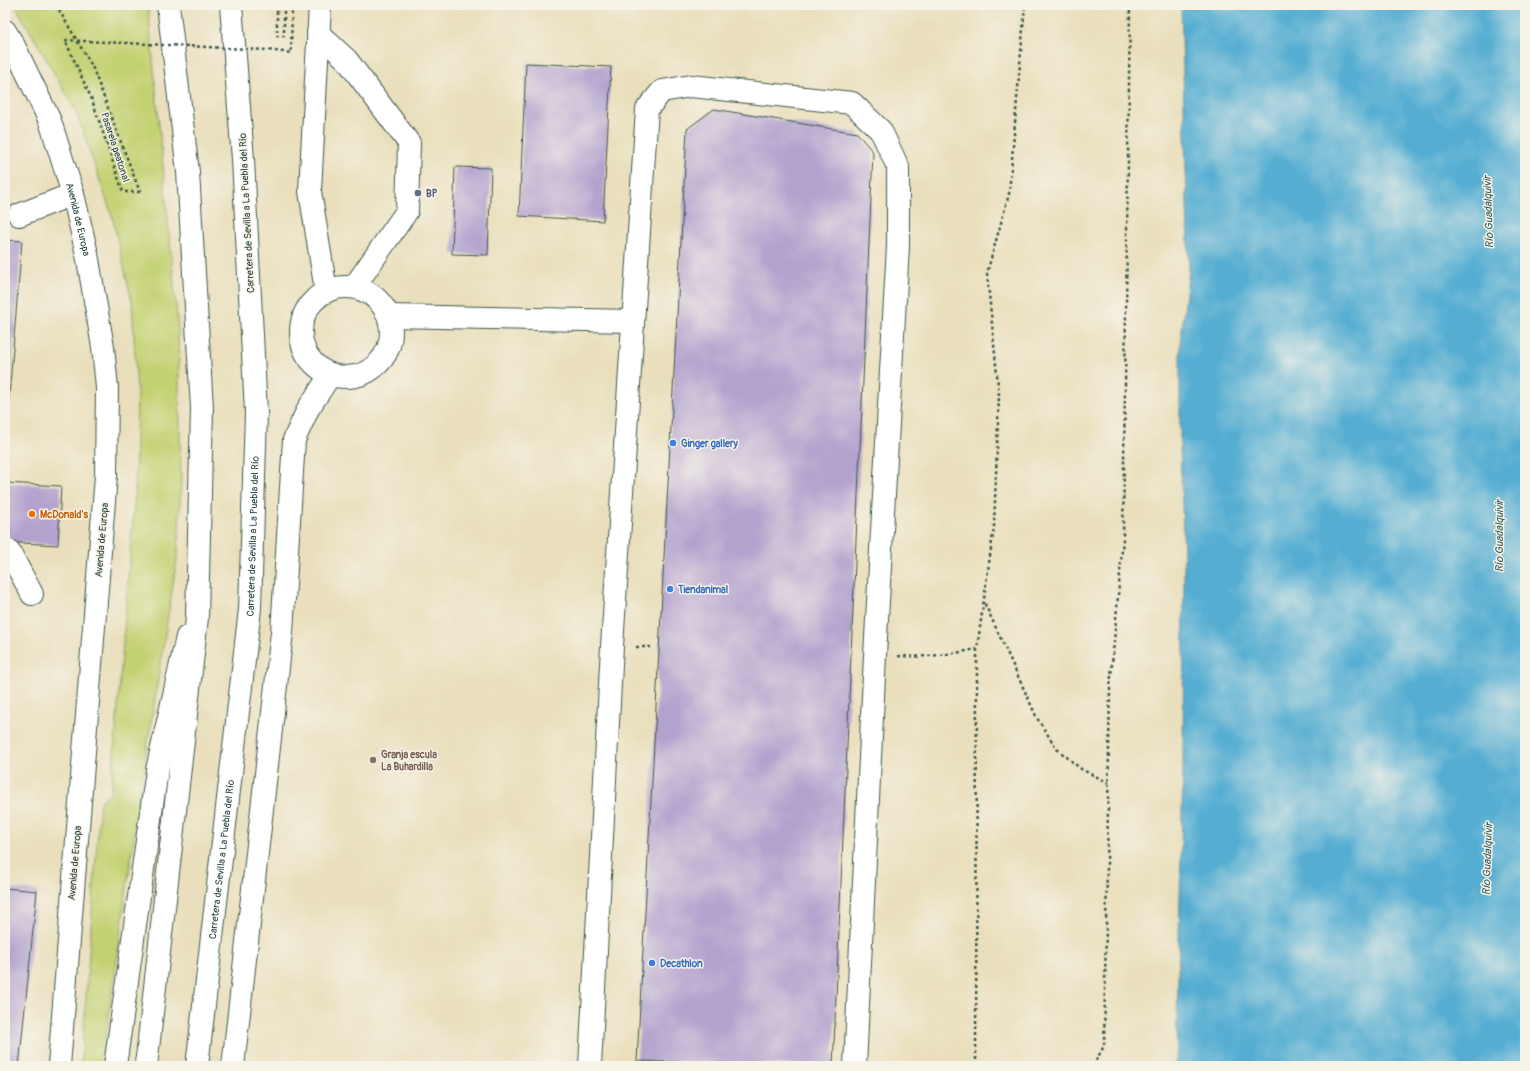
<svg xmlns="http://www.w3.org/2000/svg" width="1530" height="1071" font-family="Pangolin,sans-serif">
<rect width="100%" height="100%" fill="#f7f3e8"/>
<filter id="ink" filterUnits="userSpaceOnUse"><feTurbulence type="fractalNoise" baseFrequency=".025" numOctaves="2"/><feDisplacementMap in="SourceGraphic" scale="8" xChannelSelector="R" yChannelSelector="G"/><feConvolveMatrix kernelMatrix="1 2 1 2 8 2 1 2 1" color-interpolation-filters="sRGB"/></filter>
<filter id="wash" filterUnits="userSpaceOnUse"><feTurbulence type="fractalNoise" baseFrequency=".012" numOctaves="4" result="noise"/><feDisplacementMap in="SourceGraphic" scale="16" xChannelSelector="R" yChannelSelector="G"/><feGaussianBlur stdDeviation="0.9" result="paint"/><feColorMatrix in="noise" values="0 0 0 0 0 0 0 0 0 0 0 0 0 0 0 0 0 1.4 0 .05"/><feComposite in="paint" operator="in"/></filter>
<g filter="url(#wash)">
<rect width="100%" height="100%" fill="#e9dfbc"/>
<polygon fill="#c4d172" stroke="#728753" points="15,5 148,5 178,328 181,478 178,553 143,773 103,1058 95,1066 81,1066 100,802 111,792 135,493 137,392 132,302 112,216 76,111"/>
<polygon fill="#55add2" stroke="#3a7583" points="1181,5 1525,5 1525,1066 1176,1066 1183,770 1184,558 1180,446 1180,344 1189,270"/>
<g id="blocks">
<g fill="#b2a2ce">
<polygon points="526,63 611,67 603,221 519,216"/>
<polygon points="714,109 857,133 873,152 833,1066 637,1061 687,129"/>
<polygon points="455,167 491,168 488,255 452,254"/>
<polygon points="5,240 22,241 6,433 5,433"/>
<polygon points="5,483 61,486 58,545 5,542"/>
<polygon points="5,888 37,891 19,1066 5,1066"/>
</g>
</g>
</g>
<g filter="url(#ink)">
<use href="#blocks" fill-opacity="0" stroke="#3d5548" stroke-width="1"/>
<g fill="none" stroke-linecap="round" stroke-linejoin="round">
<defs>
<g id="minor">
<polyline points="320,5 310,191 326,291"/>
<path id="s1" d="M 5,31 L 14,46 L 50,121 L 73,194 L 87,254 L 103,347 L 107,388 L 106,476 L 59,1066"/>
<polyline points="318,33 347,60 409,143 407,211 354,287"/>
<polyline points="19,215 73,194"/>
<circle cx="346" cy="332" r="45"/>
<polyline points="389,316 632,321"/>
<polyline points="5,551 9,551 32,594"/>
<polyline points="115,1066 157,770 187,637"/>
<polyline points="233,1066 282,632 294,440 308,409 331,374"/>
<polyline points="590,1066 612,646 647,109 662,91 691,86 852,103 881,131 898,167 898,246 875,655 855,1066"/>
</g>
<g id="major">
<polyline points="146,1066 197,618 202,408 188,172 168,5"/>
<path id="s2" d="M 197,1066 L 250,609 L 256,413 L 243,159 L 231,5"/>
</g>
</defs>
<use href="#minor" stroke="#3d5548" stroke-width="24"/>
<use href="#major" stroke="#3d5548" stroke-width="24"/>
<g stroke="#3d5548" stroke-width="2.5" stroke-dasharray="3 3" stroke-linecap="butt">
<polyline points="56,5 92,66 140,192"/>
<polyline points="277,5 277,36 284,36 284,5"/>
<polyline points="985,604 1037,718 1057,749 1081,769 1109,783"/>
<polyline points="636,647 651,647"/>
<path d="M 898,656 C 925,658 951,654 977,649"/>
<polyline points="976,1066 977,649 994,527 999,395 987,273 1009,194 1025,5"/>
<polyline points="1093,1066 1104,1046 1110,687 1123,539 1130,5"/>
</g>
<use href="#minor" stroke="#fff" stroke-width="22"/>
<use href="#major" stroke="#fff" stroke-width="22"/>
<polyline stroke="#3d5548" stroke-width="2.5" stroke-dasharray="3 3" stroke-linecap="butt" points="140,192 123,192 92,100 65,40 267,50 291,53 292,5"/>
</g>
</g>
<circle fill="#5c6f8a" stroke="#f7f3e8" stroke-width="1.5" cx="418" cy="193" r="4"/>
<g fill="#3f7fe0" stroke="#f7f3e8" stroke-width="1.5">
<circle cx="673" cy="443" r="4"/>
<circle cx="670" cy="589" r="4"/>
<circle cx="652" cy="963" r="4"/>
</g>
<circle fill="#e8710a" stroke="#f7f3e8" stroke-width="1.5" cx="32" cy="514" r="4"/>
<circle fill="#8d6e63" stroke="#f7f3e8" stroke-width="1.5" cx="373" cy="760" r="4"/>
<g text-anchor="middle" stroke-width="3" stroke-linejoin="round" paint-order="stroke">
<g font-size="10" fill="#1f3d34" stroke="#f7f3e8">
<text transform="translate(116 147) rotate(72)" y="4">Pasarela peatonal</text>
<text transform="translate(246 213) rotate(-93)" y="4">Carretera de Sevilla a La Puebla del Río</text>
<text dy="4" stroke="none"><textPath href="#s1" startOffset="203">Avenida de Europa</textPath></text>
<text dy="4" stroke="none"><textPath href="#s2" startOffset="533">Carretera de Sevilla a La Puebla del Río</textPath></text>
<text transform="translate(101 540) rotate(-85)" y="4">Avenida de Europa</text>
<text dy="4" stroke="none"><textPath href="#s2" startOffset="208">Carretera de Sevilla a La Puebla del Río</textPath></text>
<text transform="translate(74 863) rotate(-85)" y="4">Avenida de Europa</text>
</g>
<g font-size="10" font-weight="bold" fill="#4e5e75" stroke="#f7f3e8" text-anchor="start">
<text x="426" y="197">BP</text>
</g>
<g font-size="10" font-weight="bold" fill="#366cbe" stroke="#f7f3e8" text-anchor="start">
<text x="681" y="447">Ginger gallery</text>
<text x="678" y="593">Tiendanimal</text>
<text x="660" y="967">Decathlon</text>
</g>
<g font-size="10" font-weight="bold" fill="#c56008" stroke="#f7f3e8" text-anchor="start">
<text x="40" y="518">McDonald's</text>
</g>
<g font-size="10" font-weight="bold" fill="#785e54" stroke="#f7f3e8" text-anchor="start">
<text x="381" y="758">Granja escula<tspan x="381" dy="12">La Buhardilla</tspan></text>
</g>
<g font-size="11" font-style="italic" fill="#2c595c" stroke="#f7f3e8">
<text transform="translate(1488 212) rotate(-92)" y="4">Río Guadalquivir</text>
<text transform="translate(1499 536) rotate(-90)" y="4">Río Guadalquivir</text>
<text transform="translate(1487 859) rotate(-88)" y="4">Río Guadalquivir</text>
</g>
</g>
<rect width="1530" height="1071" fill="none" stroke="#f7f3e8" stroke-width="20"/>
</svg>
